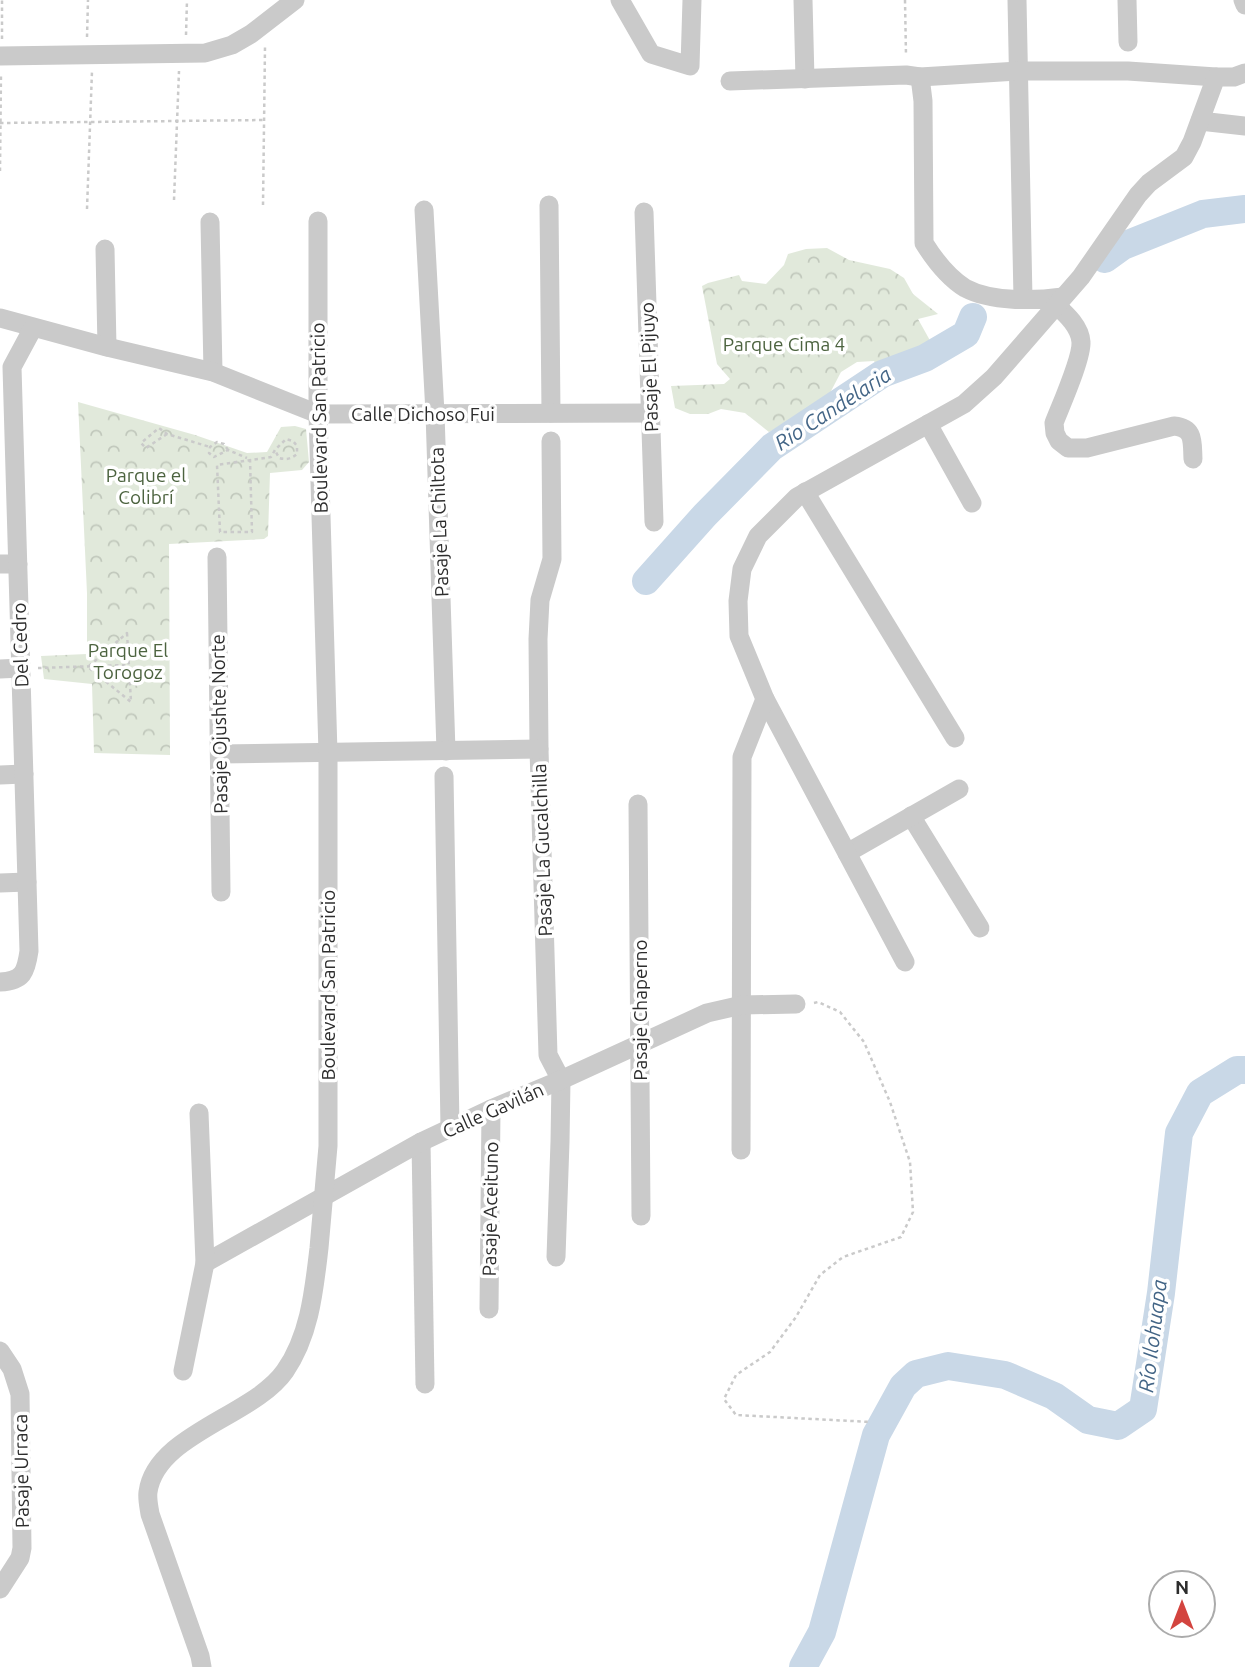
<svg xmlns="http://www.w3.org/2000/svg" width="1245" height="1667" font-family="Ubuntu,sans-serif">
<defs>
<pattern id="forest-crowns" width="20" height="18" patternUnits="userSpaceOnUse" patternTransform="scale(1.75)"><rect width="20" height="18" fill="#e1e9db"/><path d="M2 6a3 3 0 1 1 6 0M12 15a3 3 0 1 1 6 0" fill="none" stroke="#c1c8bc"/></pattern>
</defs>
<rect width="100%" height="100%" fill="#fff"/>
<g fill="url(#forest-crowns)">
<polygon points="827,248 849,260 890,269 904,278 913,294 938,314 918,319 937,353 911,363 907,356 882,374 874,361 857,362 841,372 830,393 804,414 769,432 745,413 721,409 708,414 690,414 675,408 671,386 724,384 730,379 717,364 702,286 708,283 739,275 742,281 766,284 784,265 788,254 806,249"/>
<polygon points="78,402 195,435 247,453 267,452 281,427 295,426 306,429 309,462 302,470 270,473 268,536 264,539 169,544 170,755 94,753 92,684 44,679 41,656 87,654 87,593"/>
</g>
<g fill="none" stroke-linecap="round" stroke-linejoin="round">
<g stroke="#c9d8e7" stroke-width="28">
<polyline points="1105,259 1123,246 1203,214 1245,209"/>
<polyline points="646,581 705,515 772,447 882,374 925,358 966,334 973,317"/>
<polyline points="803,1667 822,1632 876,1435 903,1386 916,1374 948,1366 1005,1375 1054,1396 1088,1420 1118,1426 1143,1409 1161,1293 1179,1133 1200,1093 1237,1070 1245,1070"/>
</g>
<g stroke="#cacaca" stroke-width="2.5" stroke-dasharray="3.5 3.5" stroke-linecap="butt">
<polyline points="905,0 906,56"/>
<polyline points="186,35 187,0"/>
<polyline points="87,37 88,0"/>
<polyline points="2,39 2,0"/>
<polyline points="0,123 264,120"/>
<polyline points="0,171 1,73"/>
<polyline points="174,200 179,71"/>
<polyline points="263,205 265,47"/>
<polyline points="87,209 92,71"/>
<polyline points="167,434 146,448 141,443 159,428 167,434 210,447"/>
<polyline points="228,450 224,444 217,442 210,447 209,453 214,457 228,450 247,458"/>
<path d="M 250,459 L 252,532 L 220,532 L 217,465 L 271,457 L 275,450 L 286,439 L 293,441 L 297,446 L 297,454 C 291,459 286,460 279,458 L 275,450"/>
<polygon points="127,633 131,702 88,667"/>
<polyline points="38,668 129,665"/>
<polyline points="814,1003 818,1002 840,1012 864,1042 890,1102 910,1162 913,1212 901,1237 843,1257 820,1275 796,1317 770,1352 736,1375 724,1399 736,1415 871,1422"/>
</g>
<g stroke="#cacaca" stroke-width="19">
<polyline points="620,0 651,54 690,66 692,0"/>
<polyline points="803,0 805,79"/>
<polyline points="1017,0 1023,299"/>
<polyline points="1127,0 1128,42"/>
<polyline points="1243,0 1245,5"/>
<polyline points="0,56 205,53 232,45 251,34 295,0"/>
<path d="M 920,77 L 923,101 L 924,243 C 934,259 949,278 965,288 C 991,302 1034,301 1063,297"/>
<polyline points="730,81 906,75 920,77 1019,71 1128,71 1216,77"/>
<polyline points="1200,121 1245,126"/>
<polyline points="549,205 551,413"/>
<polyline points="424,210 435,413 446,751"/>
<polyline points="644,212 654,522"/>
<polyline points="210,222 213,372"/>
<polyline points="105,249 107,347"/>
<path d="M 1056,305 C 1067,315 1080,327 1081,342 C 1082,358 1061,405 1054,423 L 1055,433 L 1059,441 L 1068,448 L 1087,448 L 1174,426 C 1195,428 1192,442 1193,459"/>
<polyline points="0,318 107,347 213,372 318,414 650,413"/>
<polyline points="928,424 972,503"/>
<polyline points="551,441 552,559 540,600 538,639 539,749 548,1055 561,1080 560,1142 556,1257"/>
<polyline points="805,492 955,738"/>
<polyline points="217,557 221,892"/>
<polyline points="0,564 18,564"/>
<polyline points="0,669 21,668"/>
<polyline points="220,754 539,749"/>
<polyline points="0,775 24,774"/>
<polyline points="444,776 450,1127"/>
<polyline points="638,804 641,1216"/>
<polyline points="911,816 980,928"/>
<polyline points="847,853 959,789"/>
<polyline points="0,883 27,882"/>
<polyline points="905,962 765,699 739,636 738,601 742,569 758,536 797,497 964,404 994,377 1081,277 1138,195 1149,183 1184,157 1192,142 1216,77 1234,77 1245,73"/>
<path d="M 0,982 C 23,981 26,972 29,951 L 12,367 L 33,328"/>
<polyline points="421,1142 425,1384"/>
<polyline points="741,1150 742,757 765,699"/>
<polyline points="205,1263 421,1142 491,1109 561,1080 707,1013 742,1005 796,1004"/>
<polyline points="489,1309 491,1109"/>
<polyline points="0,1351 12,1369 20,1394 22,1548 20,1558 0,1589"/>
<polyline points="183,1371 205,1263 199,1113"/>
<path d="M 202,1667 L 200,1656 L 150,1514 C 149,1507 147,1499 148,1492 C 156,1434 254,1416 285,1371 C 310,1335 314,1290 319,1248 C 322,1214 325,1180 328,1146 L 328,753 L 318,414 L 318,221"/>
</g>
</g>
<g text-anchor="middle" stroke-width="7" stroke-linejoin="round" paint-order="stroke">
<g font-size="19" fill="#4c633f" stroke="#fff">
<text x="784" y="351">Parque Cima 4</text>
<text x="146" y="482">Parque el<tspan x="146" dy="22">Colibrí</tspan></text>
<text x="128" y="657">Parque El<tspan x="128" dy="22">Torogoz</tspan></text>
</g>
<g font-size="19" fill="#2d2d2d" stroke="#fff">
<text transform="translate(649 367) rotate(-92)" y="7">Pasaje El Pijuyo</text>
<text x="423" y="421">Calle Dichoso Fui</text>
<text transform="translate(319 418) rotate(-91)" y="7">Boulevard San Patricio</text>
<text transform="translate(439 522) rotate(-92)" y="7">Pasaje La Chiltota</text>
<text transform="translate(20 645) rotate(-92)" y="7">Del Cedro</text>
<text transform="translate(219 724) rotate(-91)" y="7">Pasaje Ojushte Norte</text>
<text transform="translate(542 850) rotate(-92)" y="7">Pasaje La Gucalchilla</text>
<text transform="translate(328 985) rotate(-90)" y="7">Boulevard San Patricio</text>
<text transform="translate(640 1010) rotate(-90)" y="7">Pasaje Chaperno</text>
<text transform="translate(493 1110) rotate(-24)" y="7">Calle Gavilán</text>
<text transform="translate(490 1209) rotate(-89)" y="7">Pasaje Aceituno</text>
<text transform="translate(21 1471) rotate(-91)" y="7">Pasaje Urraca</text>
</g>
<g font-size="21" font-style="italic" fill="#436586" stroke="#fff">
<text transform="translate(833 409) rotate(-33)" y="7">Rio Candelaria</text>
<text transform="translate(1153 1336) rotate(-83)" y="7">Río Ilohuapa</text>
</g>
</g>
<g transform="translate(1182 1604)"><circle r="33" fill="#ffffff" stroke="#ababab" stroke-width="2"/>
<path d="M0-5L12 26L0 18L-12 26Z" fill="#d3443f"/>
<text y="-10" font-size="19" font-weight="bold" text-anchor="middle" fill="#2d2d2d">N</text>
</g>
</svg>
